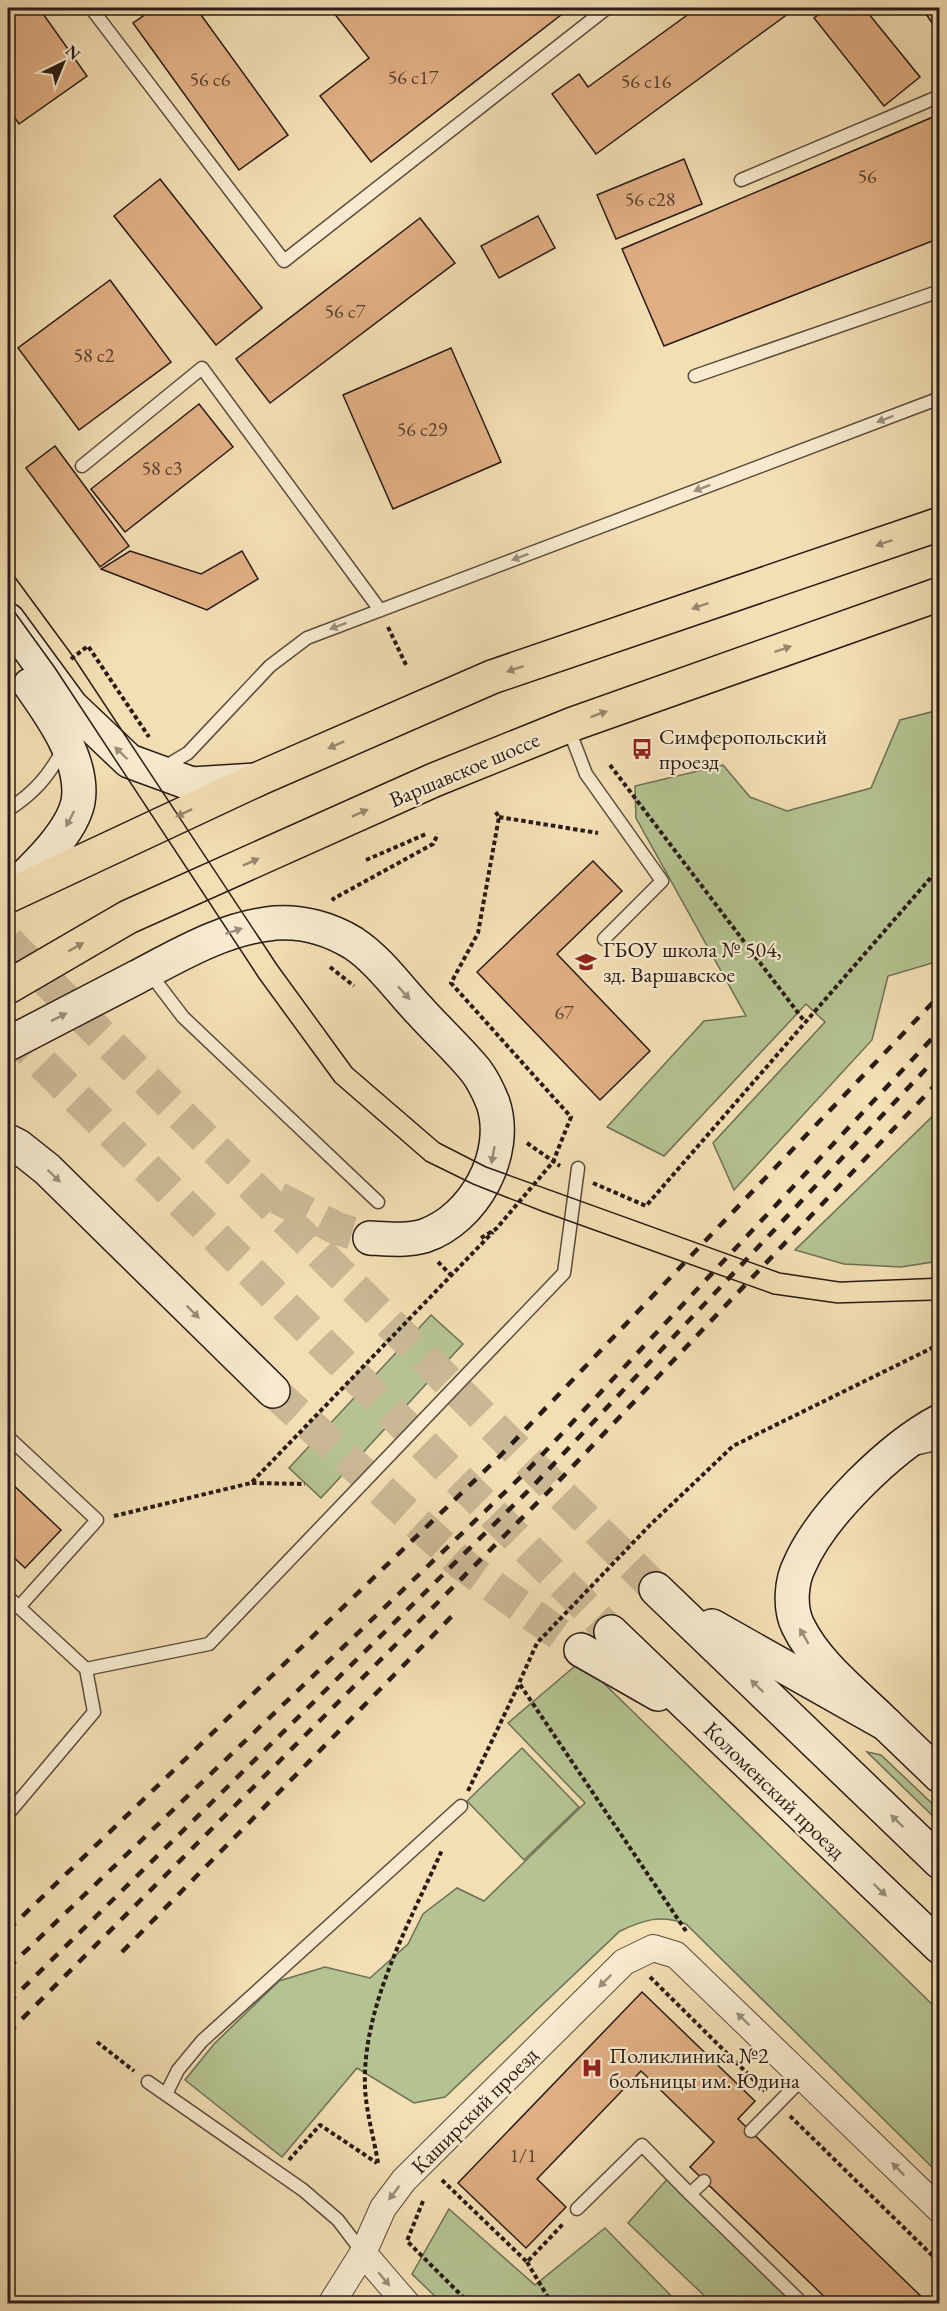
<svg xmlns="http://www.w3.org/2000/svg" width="947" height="2311" font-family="'EB Garamond',serif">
<rect width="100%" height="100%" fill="#f2dfb3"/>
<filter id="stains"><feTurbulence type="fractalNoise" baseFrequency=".00333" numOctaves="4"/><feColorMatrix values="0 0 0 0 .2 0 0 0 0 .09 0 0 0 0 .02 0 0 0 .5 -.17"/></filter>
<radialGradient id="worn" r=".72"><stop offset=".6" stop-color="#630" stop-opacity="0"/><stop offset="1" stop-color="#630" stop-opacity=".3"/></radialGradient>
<g fill="#b4c391" stroke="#6e6f54" stroke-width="1.5">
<polygon points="939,710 939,961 888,976 872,1040 734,1190 713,1143 825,1022 806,1004 664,1156 607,1127 704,1021 746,1016 636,818 635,786 723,765 750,797 787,811 871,788 900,720"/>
<polygon points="939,1110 939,1261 901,1267 844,1264 795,1250"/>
<polygon points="431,1315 463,1344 321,1498 289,1468"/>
<path d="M 581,1661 L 939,2011 L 939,2174 L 686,1924 C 660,1914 644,1920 620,1931 L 445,2097 L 414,2103 L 357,2068 L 282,2157 L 185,2080 L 214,2044 L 279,1981 L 325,1967 L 370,1978 L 408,1944 L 423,1914 L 457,1888 L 484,1901 L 585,1803 L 508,1723 Z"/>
<polygon points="522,1748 579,1807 524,1860 467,1801"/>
<polygon points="867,1752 881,1755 939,1810 939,1822"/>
<polygon points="671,2175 810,2302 808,2304 712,2303 628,2223"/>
<polygon points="449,2209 535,2285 605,2228 678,2303 442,2303 412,2274"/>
</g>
<g fill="#e0af83" stroke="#291b16" stroke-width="1.5">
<polygon points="8,8 39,8 87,76 19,124 8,108"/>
<polygon points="155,8 196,8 288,135 239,170 133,23"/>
<polygon points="330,8 570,8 371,162 320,96 369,58"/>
<polygon points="697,8 796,8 596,154 552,94 579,74 588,87"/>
<polygon points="827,8 864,8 920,77 884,106 814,18"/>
<polygon points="922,8 940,8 940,35"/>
<polygon points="940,114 940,238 664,346 622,249"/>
<polygon points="684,159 702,204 616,239 597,195"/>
<polygon points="160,179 262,308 216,345 114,216"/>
<polygon points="538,216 555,248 499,278 481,246"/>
<polygon points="420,218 455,263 270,403 236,359"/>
<polygon points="110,280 171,362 79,430 18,348"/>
<polygon points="451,348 501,462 393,509 343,395"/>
<polygon points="199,404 233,447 125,532 91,489"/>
<polygon points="55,446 129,546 100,567 26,468"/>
<polygon points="130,551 201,574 242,551 258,579 207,610 101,569"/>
<polygon points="593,861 622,891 557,954 650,1051 600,1100 477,972"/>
<polygon points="8,1480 61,1530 25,1568 8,1552"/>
<polygon points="642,1992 755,2101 738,2119 929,2304 832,2304 690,2167 714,2142 641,2071 537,2179 566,2207 526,2248 458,2183"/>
</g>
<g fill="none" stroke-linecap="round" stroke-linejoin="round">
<g stroke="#cab894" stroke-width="33" stroke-dasharray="33 16" stroke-linecap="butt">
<polyline points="8,942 656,1589"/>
<polyline points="8,1029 611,1632"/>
<polyline points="278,1198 338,1229 370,1238"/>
<polyline points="273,1391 462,1564 581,1650"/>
</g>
<defs>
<g id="lane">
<polyline points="91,8 284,261 607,8"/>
<polyline points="741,180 940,96"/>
<polyline points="695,376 940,291"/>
<polyline points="82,466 202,368 380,610"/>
<polyline points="568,727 586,774 662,881 604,939"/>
<polyline points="163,768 188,753 270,666 307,638 940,398"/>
<path d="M 8,810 C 35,792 48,777 64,748"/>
<polyline points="148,971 183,1017 378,1202"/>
<polyline points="8,1437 97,1520 19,1607"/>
<polyline points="919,1448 940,1443"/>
<polyline points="8,1597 86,1669 94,1712 8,1814"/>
<polyline points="86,1669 209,1644 564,1273 578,1168"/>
<polyline points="148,2082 303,2190 338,2220 363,2253"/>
<polyline points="166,2094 178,2070 202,2041 461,1806"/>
<polyline points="751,2131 804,2077"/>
<polyline points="704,2181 690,2194 803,2304"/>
<polyline points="577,2209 642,2145 690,2194"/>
</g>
<g id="street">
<polyline points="363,2253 407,2304"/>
<polyline points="331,2304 363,2253 383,2208 404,2180 624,1962 653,1948 676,1955 940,2210"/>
</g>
<g id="secondary">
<polyline points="8,620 71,706 129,761 192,784 256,780"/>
<path d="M 8,893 C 30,871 71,835 78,802 C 85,762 52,716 30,685"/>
<path d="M 8,1044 C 51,1022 94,999 137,977 C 181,954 224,928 275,923 C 302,921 330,929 353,943 C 379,960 399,989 420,1011 C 438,1031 459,1050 476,1071 C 482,1079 489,1093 493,1103 C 510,1154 474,1219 424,1236 C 407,1241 388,1239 370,1238"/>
<polyline points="8,1141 18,1146 47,1169 273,1391"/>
<polyline points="656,1589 940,1862"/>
<polyline points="712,1626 886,1724 940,1776"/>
<polyline points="611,1632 940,1947"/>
<polyline points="581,1650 658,1694"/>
<path d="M 886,1724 C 856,1694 817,1665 798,1626 C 789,1608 791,1581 800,1564 C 822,1514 891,1447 940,1421"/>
</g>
<g id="primary">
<polyline points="8,896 256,780 492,677 940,524"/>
<polyline points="8,987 128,917 434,780 573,724 940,594"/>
</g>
</defs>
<use href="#lane" stroke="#5b4c3d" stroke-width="15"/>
<use href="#street" stroke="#5b4c3d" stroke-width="28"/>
<use href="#secondary" stroke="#291b16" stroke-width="36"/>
<use href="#primary" stroke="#291b16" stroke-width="36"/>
<g stroke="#291b16" stroke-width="4" stroke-dasharray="4.5 3" stroke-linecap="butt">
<polyline points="388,627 406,665"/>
<polyline points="71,659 88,646 149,737"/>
<polyline points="610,765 805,1022"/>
<polyline points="8,771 14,767"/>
<polyline points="499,817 598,833"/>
<polyline points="366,860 426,834"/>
<polyline points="335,900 333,899 433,844 438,834"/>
<polyline points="330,967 354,986"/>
<polyline points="527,1143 560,1166"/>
<polyline points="593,1183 646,1206 940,867"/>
<polyline points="481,1238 496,1229 553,1162 571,1117 451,983 478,933 499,817 495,811"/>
<polyline points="438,1262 452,1276"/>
<polyline points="252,1483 305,1484"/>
<polyline points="114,1516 251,1483 493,1232"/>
<polyline points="468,1791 519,1684"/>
<polyline points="686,1931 519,1683 537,1643 650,1525 733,1446 940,1344"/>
<polyline points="650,1977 766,2092"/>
<polyline points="97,2042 134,2071"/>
<polyline points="790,2116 940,2263"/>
<polyline points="289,2160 320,2125 377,2163"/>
<path d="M 378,2163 C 374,2138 366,2112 365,2087 C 362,2006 410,1922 442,1850"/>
<polyline points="442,2180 527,2262 564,2223"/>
<polyline points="423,2201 407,2241 470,2304"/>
<polyline points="527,2262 552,2304"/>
</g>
<use href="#lane" stroke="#f7eace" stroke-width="12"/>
<use href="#street" stroke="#f7eace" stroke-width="26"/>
<use href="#secondary" stroke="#f7eace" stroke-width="33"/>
<use href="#primary" stroke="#f2dfb3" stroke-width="33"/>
<g stroke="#291b16" stroke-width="1.5">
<polyline points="8,568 72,655 277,965 352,1068 439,1143 486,1167 780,1273 840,1282 940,1278"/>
<polyline points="8,603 55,668 259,978 335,1082 426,1161 473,1184 544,1212 773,1294 837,1303 940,1300"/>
</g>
<g stroke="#291b16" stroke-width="4.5" stroke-dasharray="10 10" stroke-linecap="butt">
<polyline points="8,1930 500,1456 940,995"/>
<polyline points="122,1952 452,1616"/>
<polyline points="8,1968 525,1473 940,1030"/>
<polyline points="8,2003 533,1486 940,1054"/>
<polyline points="8,2033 554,1486 940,1080"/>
</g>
</g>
<defs><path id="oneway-solid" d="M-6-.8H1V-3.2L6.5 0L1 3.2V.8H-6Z" transform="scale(1.5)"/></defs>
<g fill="#9a8d7b">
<use href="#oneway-solid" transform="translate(885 419) rotate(159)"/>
<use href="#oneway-solid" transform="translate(702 488) rotate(159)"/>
<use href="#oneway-solid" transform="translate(520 557) rotate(159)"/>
<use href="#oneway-solid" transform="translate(338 626) rotate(159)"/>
<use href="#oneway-solid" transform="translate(121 753) rotate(-136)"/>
<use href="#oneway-solid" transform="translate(70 819) rotate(118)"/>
<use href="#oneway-solid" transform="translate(234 931) rotate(-18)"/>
<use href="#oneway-solid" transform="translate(404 993) rotate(47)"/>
<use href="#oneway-solid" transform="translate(59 1017) rotate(-27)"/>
<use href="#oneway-solid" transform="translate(493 1155) rotate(100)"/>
<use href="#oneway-solid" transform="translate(54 1176) rotate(44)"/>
<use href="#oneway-solid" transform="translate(193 1312) rotate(45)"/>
<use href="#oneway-solid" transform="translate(804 1636) rotate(-120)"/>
<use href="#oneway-solid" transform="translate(757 1686) rotate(-136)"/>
<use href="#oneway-solid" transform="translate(897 1821) rotate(-136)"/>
<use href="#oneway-solid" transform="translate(880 1890) rotate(44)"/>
<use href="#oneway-solid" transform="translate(605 1981) rotate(135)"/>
<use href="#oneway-solid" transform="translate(743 2019) rotate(-136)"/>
<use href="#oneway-solid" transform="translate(898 2169) rotate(-135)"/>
<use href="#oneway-solid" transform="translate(394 2193) rotate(127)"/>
<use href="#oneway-solid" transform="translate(384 2279) rotate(50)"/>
</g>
<g fill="#98876c">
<use href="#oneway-solid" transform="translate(884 543) rotate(161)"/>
<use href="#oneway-solid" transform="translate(700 606) rotate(161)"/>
<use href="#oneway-solid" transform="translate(783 649) rotate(-19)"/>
<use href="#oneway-solid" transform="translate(515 669) rotate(161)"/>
<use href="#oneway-solid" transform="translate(599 714) rotate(-20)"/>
<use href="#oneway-solid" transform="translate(336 745) rotate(156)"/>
<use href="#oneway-solid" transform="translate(184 813) rotate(155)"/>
<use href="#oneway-solid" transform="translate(360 813) rotate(-24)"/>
<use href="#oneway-solid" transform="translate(251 862) rotate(-24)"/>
<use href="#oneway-solid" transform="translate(76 947) rotate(-30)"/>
</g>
<defs>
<symbol id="bus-bare" viewBox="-9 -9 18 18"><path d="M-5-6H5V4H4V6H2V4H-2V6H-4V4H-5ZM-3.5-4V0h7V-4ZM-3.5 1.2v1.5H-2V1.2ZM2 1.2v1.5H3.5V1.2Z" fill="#8f2418" stroke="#f7eace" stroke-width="2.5" paint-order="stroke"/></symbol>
<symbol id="school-bare" viewBox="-9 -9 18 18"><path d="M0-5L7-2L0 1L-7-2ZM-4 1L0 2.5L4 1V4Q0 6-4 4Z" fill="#8f2418" stroke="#f7eace" stroke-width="2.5" paint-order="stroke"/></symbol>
<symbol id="hospital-bare" viewBox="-9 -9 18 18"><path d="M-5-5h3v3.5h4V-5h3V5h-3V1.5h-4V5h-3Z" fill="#8f2418" stroke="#f7eace" stroke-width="2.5" paint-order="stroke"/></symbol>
</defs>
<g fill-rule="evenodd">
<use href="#bus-bare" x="627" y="734" width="30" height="30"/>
<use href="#school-bare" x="571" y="947" width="30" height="30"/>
<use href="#hospital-bare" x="577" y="2053" width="30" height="30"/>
</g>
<g text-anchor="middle" stroke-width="4.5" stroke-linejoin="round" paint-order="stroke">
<g font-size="20" fill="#574031">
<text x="413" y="84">56 с17</text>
<text x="210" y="86">56 с6</text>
<text x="646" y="88">56 с16</text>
<text x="867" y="183">56</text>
<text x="650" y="206">56 с28</text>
<text x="345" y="318">56 с7</text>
<text x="94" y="362">58 с2</text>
<text x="422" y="436">56 с29</text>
<text x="162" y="475">58 с3</text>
<text x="564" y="1019">67</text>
<text x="523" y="2162">1/1</text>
</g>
<g font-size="22" fill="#291b16" stroke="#f7eace" text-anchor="start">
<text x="659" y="744">Симферопольский<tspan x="659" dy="25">проезд</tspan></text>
<text x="603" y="957">ГБОУ школа № 504,<tspan x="603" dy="25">зд. Варшавское</tspan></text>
<text x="609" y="2063">Поликлиника №2<tspan x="609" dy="25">больницы им. Юдина</tspan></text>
</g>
<g font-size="22" fill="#291b16" stroke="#f7eace">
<text transform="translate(464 769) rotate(-23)" y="8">Варшавское шоссе</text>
<text transform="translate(775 1790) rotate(44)" y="8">Коломенский проезд</text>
<text transform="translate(474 2110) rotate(-45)" y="8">Каширский проезд</text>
</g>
</g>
<rect width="947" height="2311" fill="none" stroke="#f2dfb3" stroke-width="30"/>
<rect x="9" y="9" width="929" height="2293" fill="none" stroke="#291b16" stroke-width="3"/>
<rect x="15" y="15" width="917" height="2281" fill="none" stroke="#291b16" stroke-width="1.5"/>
<g transform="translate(63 63) rotate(43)" stroke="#f7eace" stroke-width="4.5" paint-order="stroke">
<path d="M0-4.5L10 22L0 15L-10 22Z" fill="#291b16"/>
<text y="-9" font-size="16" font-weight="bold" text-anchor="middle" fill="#291b16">N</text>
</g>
<rect width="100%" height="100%" filter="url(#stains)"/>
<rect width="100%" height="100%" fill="url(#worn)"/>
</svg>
